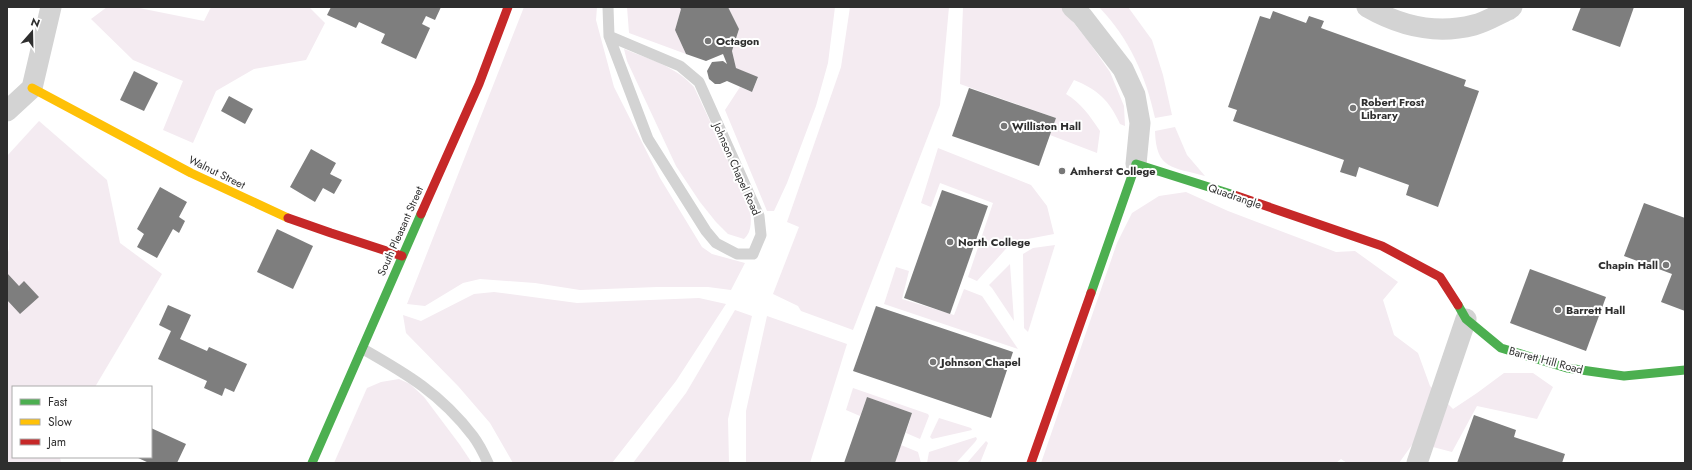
<svg xmlns="http://www.w3.org/2000/svg" width="1692" height="470" font-family="Jost,sans-serif">
<rect width="100%" height="100%" fill="#fff"/>
<g fill="#f4ebf1">
<polygon points="107,7 134,7 204,21 211,7 309,7 325,23 306,60 254,69 216,91 193,143 163,130 183,81 133,60 91,19"/>
<polygon points="524,7 597,7 596,20 614,87 660,178 702,247 712,254 745,263 731,290 708,287 657,287 580,290 535,283 480,279 463,283 425,306 407,304"/>
<polygon points="627,7 679,7 681,9 675,30 686,54 629,33"/>
<polygon points="728,7 835,7 828,63 816,106 787,183 774,211 767,211 725,110 740,87 752,92 758,78 736,68 732,51 739,29"/>
<polygon points="850,7 949,7 940,105 853,330 801,311 798,306 773,294 799,227 787,222 841,67"/>
<path d="M 963,7 L 1061,7 L 1089,42 L 1110,72 L 1124,106 L 1125,126 L 1120,124 C 1110,101 1097,89 1074,80 L 1066,94 C 1081,103 1090,116 1100,131 L 1097,153 L 1050,135 L 1056,118 L 960,84 Z"/>
<path d="M 1099,7 L 1128,7 L 1152,40 L 1163,75 L 1172,115 L 1155,118 C 1146,76 1129,38 1099,7 Z"/>
<path d="M 624,49 C 649,59 675,66 694,87 L 750,207 C 751,218 753,231 744,239 L 728,234 L 716,222 L 700,202 L 676,166 L 627,61 Z"/>
<polygon points="39,121 107,180 120,243 162,274 95,387 13,387 13,457 60,457 61,463 7,463 7,255 9,249 7,156"/>
<path d="M 1175,127 L 1187,155 L 1205,176 C 1173,167 1156,170 1155,131 Z"/>
<polygon points="938,148 1031,185 1047,206 1054,234 1012,242 977,281 968,277 993,203 940,183 931,207 921,203"/>
<polygon points="1186,192 1228,211 1336,252 1355,251 1398,282 1383,300 1394,335 1418,353 1430,386 1453,409 1477,393 1504,373 1533,373 1553,387 1537,419 1477,406 1452,452 1414,442 1399,463 1347,463 1341,459 1336,463 1041,463 1117,243 1132,213 1159,196"/>
<polygon points="1055,245 1028,332 1024,328 1023,254 1033,248"/>
<polygon points="1010,264 1014,321 992,288 989,285"/>
<polygon points="896,267 909,271 902,299 954,315 964,289 982,296 1018,349 884,304"/>
<polygon points="494,292 577,303 699,298 726,304 676,381 612,463 513,463 490,423 458,386 406,333 403,315 421,321 474,294"/>
<polygon points="735,310 752,316 728,419 729,463 633,463 686,393"/>
<polygon points="767,316 847,344 810,463 746,463 746,411"/>
<polygon points="399,379 410,384 424,397 460,445 472,463 334,463 367,388 381,382"/>
<polygon points="853,388 928,414 929,416 920,439 906,433 912,413 867,397 860,416 846,410"/>
<polygon points="939,418 971,428 972,430 932,439 930,437"/>
<polygon points="976,437 977,439 975,442 956,463 927,463 929,452"/>
<polygon points="986,441 988,443 980,463 967,463"/>
<polygon points="901,445 918,452 921,463 895,463"/>
</g>
<g fill="#7e7e7e">
<polygon points="331,7 441,7 435,20 426,16 422,24 430,28 416,59 381,43 385,34 359,22 356,28 327,15"/>
<polygon points="679,7 728,7 739,29 732,51 736,68 758,77 752,92 727,81 720,84 715,84 709,79 707,71 712,62 723,61 727,64 723,54 706,61 686,54 675,30 681,9"/>
<polygon points="1581,7 1634,7 1620,47 1572,30"/>
<polygon points="1273,11 1306,23 1309,16 1324,21 1321,28 1466,80 1464,86 1479,91 1438,207 1406,195 1409,185 1359,167 1356,177 1340,172 1344,160 1233,121 1237,110 1228,107 1260,16 1270,19"/>
<polygon points="134,71 158,83 144,111 120,100"/>
<polygon points="969,88 1056,118 1039,166 952,136"/>
<polygon points="229,96 253,109 245,124 221,111"/>
<polygon points="311,149 336,163 330,174 342,180 334,194 323,188 315,202 290,187"/>
<polygon points="160,187 187,202 179,217 185,221 179,233 173,229 157,258 137,247 144,234 137,229"/>
<polygon points="942,190 988,206 950,314 904,298"/>
<polygon points="1644,203 1685,218 1685,311 1661,302 1672,274 1624,256"/>
<polygon points="277,229 313,246 293,289 257,272"/>
<polygon points="1530,269 1606,297 1586,351 1510,323"/>
<polygon points="7,273 19,286 24,281 39,297 20,314 7,300"/>
<polygon points="168,305 191,315 180,339 207,351 209,347 247,364 234,392 225,388 222,396 204,388 207,381 158,359 171,331 159,325"/>
<polygon points="876,306 1013,352 991,418 853,371"/>
<polygon points="867,397 912,413 895,463 844,463"/>
<polygon points="1474,415 1516,430 1514,437 1565,454 1562,463 1457,463"/>
<polygon points="151,428 186,444 177,463 149,463 136,457 151,457"/>
</g>
<g fill="none" stroke-linecap="round" stroke-linejoin="round">
<g stroke="#d3d3d3" stroke-width="11">
<polyline points="608,7 609,36 648,139 706,231 716,243 737,254 753,254 761,235 759,216 699,82 680,66 609,36"/>
<path d="M 363,349 C 407,374 441,394 473,436 C 479,444 484,454 488,463"/>
</g>
<g stroke="#d3d3d3" stroke-width="21">
<polyline points="1072,7 1082,16 1123,69 1135,95 1140,123 1136,164"/>
<path d="M 1367,7 C 1400,26 1436,35 1474,25 C 1486,22 1497,15 1508,10 L 1512,7"/>
<polyline points="7,111 32,88 51,7"/>
<polyline points="1417,463 1466,319"/>
</g>
<g stroke="#4caf50" stroke-width="9">
<polyline points="1091,293 1136,164 1234,195"/>
<polyline points="1458,305 1466,319 1501,348 1567,368 1624,376 1685,370"/>
<polyline points="312,463 421,214"/>
</g>
<polyline stroke="#ffc107" stroke-width="9" points="32,88 191,173 288,218"/>
<g stroke="#c62828" stroke-width="9">
<polyline points="1234,195 1382,246 1440,277 1458,305"/>
<polyline points="421,214 479,84 508,7"/>
<polyline points="288,218 331,233 402,256"/>
<polyline points="1031,463 1091,293"/>
</g>
</g>
<g fill="#777" stroke="#fff" stroke-width="1.5">
<circle cx="708" cy="41" r="4"/>
<circle cx="1353" cy="108" r="4"/>
<circle cx="1004" cy="126" r="4"/>
<circle cx="1062" cy="171" r="4"/>
<circle cx="950" cy="242" r="4"/>
<circle cx="1666" cy="265" r="4"/>
<circle cx="1558" cy="310" r="4"/>
<circle cx="933" cy="362" r="4"/>
</g>
<g text-anchor="middle" stroke-width="4" stroke-linejoin="round" paint-order="stroke">
<g font-size="11" font-weight="bold" fill="#2e2e2e" stroke="#fff" text-anchor="start">
<text x="716" y="45">Octagon</text>
<text x="1361" y="106">Robert Frost<tspan x="1361" dy="13">Library</tspan></text>
<text x="1012" y="130">Williston Hall</text>
<text x="1070" y="175">Amherst College</text>
<text x="958" y="246">North College</text>
<text x="1658" y="269" text-anchor="end">Chapin Hall</text>
<text x="1566" y="314">Barrett Hall</text>
<text x="941" y="366">Johnson Chapel</text>
</g>
<g font-size="11" fill="#2e2e2e" stroke="#fff">
<text transform="translate(737 169) rotate(66)" y="4">Johnson Chapel Road</text>
<text transform="translate(217 172) rotate(26)" y="4">Walnut Street</text>
<text transform="translate(1235 196) rotate(19)" y="4">Quadrangle</text>
<text transform="translate(400 231) rotate(-66)" y="4">South Pleasant Street</text>
<text transform="translate(1546 360) rotate(15)" y="4">Barrett Hill Road</text>
</g>
</g>
<rect width="1692" height="470" fill="none" stroke="#2e2e2e" stroke-width="16"/>
<rect x="12" y="386" width="140" height="72" fill="#ffffff" stroke="#ababab"/>
<rect x="20" y="399" width="20" height="6" fill="#4caf50" stroke="#ababab"/>
<text x="48" y="406" font-size="12" fill="#2e2e2e">Fast</text>
<rect x="20" y="419" width="20" height="6" fill="#ffc107" stroke="#ababab"/>
<text x="48" y="426" font-size="12" fill="#2e2e2e">Slow</text>
<rect x="20" y="439" width="20" height="6" fill="#c62828" stroke="#ababab"/>
<text x="48" y="446" font-size="12" fill="#2e2e2e">Jam</text>
<g transform="translate(32 32) rotate(20)" stroke="#ffffff" stroke-width="3" paint-order="stroke">
<path d="M0-3L7 15L0 10L-7 15Z" fill="#2e2e2e"/>
<text y="-6" font-size="11" font-weight="bold" text-anchor="middle" fill="#2e2e2e">N</text>
</g>
</svg>
